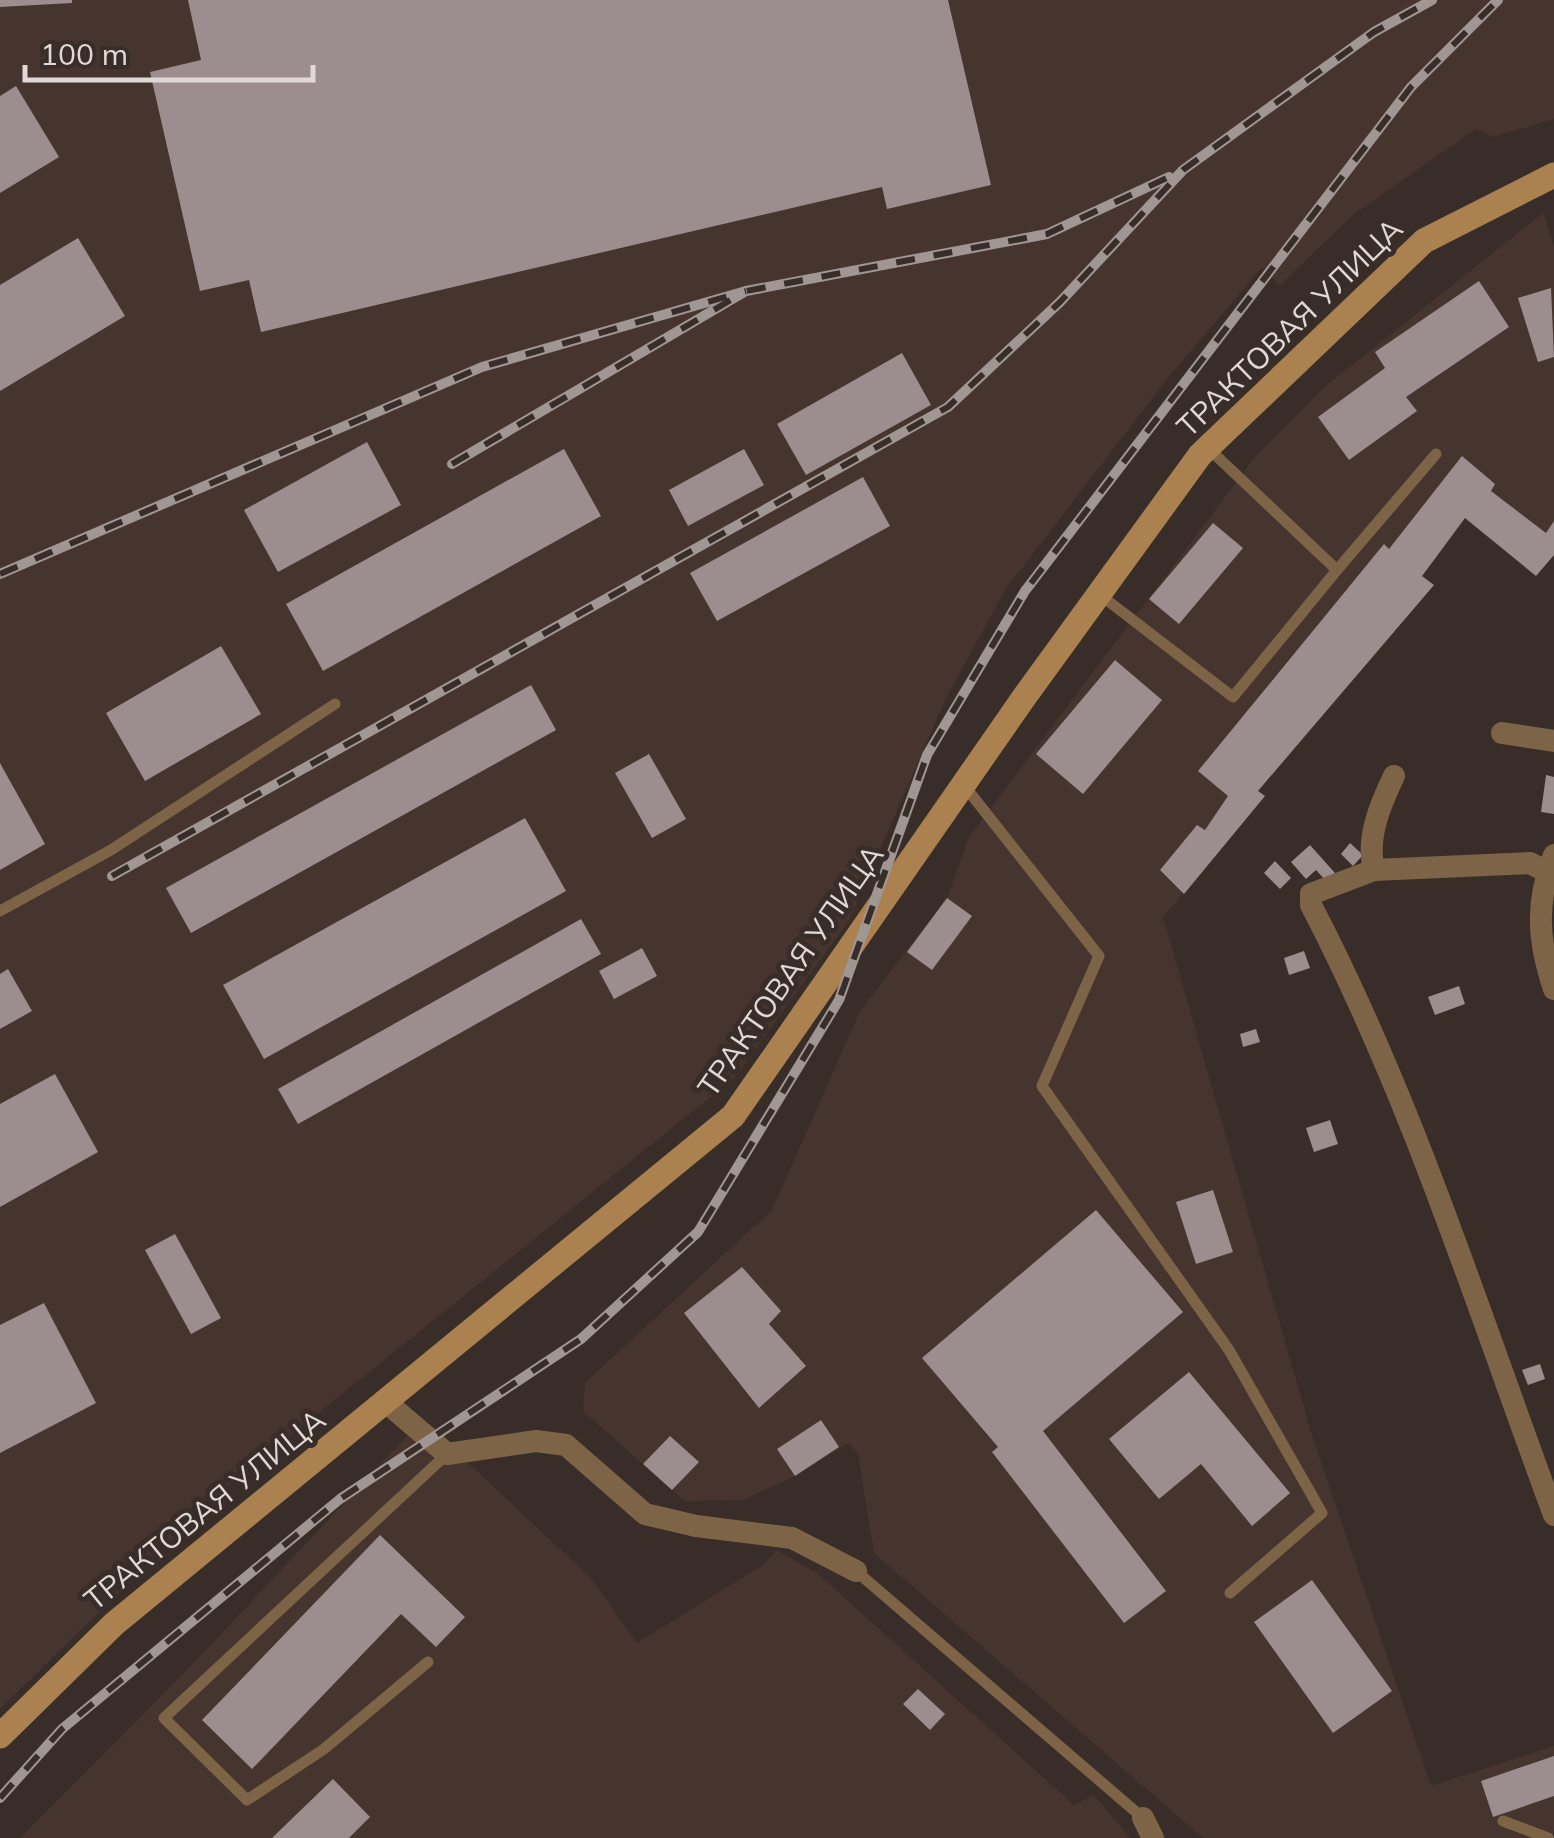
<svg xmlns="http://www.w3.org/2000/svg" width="1554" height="1838" font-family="Mulish,sans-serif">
<rect width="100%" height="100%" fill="#382d28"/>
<g fill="#46352e">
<polygon points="0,0 1554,0 1554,119 1492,137 1476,129 1354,214 1280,285 1262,267 1167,379 1005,590 945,700 850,919 734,1078 228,1486 0,1709"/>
<polygon points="1543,213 1554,246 1554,555 1536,576 1465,519 1423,576 1434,585 1258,790 1265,796 1163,917 1311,1432 1431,1786 1554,1746 1554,1838 1203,1838 874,1553 858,1453 848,1443 795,1476 744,1500 685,1501 583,1411 585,1383 772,1210 860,1011 947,898 969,837 1256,456 1322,389"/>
<polygon points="422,1420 590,1577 637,1643 763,1565 776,1550 817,1573 1074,1805 1094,1795 1130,1838 20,1838 188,1669"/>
</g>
<g fill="#9c8d8e">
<polygon points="0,0 72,0 72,3 0,7"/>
<polygon points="188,0 948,0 991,185 887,209 882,187 261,332 249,280 200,291 150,72 201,60"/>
<polygon points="16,86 59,157 0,193 0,96"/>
<polygon points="78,238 125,316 0,391 0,285"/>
<polygon points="1479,281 1509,327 1406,397 1417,411 1349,460 1318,417 1385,368 1375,352"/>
<polygon points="1551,288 1554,357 1538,362 1518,298"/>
<polygon points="902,353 931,405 806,475 777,424"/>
<polygon points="367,442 401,505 278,572 244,510"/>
<polygon points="564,449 601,516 323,671 286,604"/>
<polygon points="744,449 764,485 688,526 669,490"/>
<polygon points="1462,456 1495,484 1491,491 1546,533 1554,521 1554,555 1536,576 1465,518 1422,576 1434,585 1258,791 1265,796 1184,894 1160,870 1197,825 1205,830 1228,796 1198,771 1384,544 1389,549"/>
<polygon points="863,477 890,526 717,621 690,573"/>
<polygon points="1213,523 1243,548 1179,624 1149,599"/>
<polygon points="221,646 261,714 145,781 106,713"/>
<polygon points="1115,660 1162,700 1083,794 1036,754"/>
<polygon points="531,685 556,730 191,933 166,888"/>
<polygon points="649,754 686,819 652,838 615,773"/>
<polygon points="0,763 45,844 0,870"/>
<polygon points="1546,775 1554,777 1554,814 1541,812"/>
<polygon points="525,818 566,891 264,1059 223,985"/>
<polygon points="1350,843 1363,855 1353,866 1341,854"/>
<polygon points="1310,845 1335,873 1326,881 1316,870 1306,879 1291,862"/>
<polygon points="1275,861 1291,878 1280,889 1264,873"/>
<polygon points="947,898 972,916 932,970 907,952"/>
<polygon points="581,919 601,954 298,1124 278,1089"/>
<polygon points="642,948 657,976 614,999 599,971"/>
<polygon points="1304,951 1310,968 1289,975 1284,958"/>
<polygon points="8,969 32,1011 0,1029 0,974"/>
<polygon points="1459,986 1465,1004 1435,1015 1428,997"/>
<polygon points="1256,1029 1260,1042 1243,1047 1240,1034"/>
<polygon points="55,1074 98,1152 0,1207 0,1104"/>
<polygon points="1330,1120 1338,1144 1314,1152 1306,1128"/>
<polygon points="1213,1190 1233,1252 1196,1264 1176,1202"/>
<polygon points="1096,1210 1183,1312 1043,1431 1166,1591 1124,1623 992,1452 998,1447 922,1358"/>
<polygon points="175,1234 221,1318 191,1334 145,1250"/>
<polygon points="742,1267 781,1311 769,1324 806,1366 759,1408 684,1313"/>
<polygon points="44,1303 96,1403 0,1453 0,1325"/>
<polygon points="1540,1364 1545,1379 1528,1385 1522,1370"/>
<polygon points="1189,1372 1290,1493 1252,1526 1201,1464 1159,1499 1109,1439"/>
<polygon points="821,1420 839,1447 795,1476 777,1449"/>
<polygon points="670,1436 699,1462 672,1490 643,1464"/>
<polygon points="380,1535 465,1617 436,1647 401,1614 252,1769 202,1720"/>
<polygon points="1312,1580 1392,1691 1333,1733 1254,1622"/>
<polygon points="918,1689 945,1714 930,1730 903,1704"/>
<polygon points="1554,1756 1554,1796 1493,1817 1481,1781"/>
<polygon points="333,1779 370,1817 349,1838 272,1838"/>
</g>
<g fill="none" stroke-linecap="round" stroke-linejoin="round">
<g stroke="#7e6446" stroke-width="11">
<polyline points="1337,570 1436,454"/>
<polyline points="1099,594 1233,697 1337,570 1208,448"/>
<polyline points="963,784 1099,956 1042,1086 1229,1350 1322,1513 1230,1593"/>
<polyline points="0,911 111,850 335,704"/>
<polyline points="856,1571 1143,1818"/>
<polyline points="428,1662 324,1749 247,1800 164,1718 447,1454"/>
<polyline points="1503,1821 1548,1838"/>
</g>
<g stroke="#7e6446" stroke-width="22">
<polyline points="1502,733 1554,741"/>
<path d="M 1554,855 C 1535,903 1538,941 1554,989"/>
<path d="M 1374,870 C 1366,838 1380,805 1394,776"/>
<path d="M 1547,872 L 1530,863 L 1374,870 L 1311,894 L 1311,905 C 1412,1099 1478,1310 1554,1515"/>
<polyline points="387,1403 447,1454 536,1441 566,1445 645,1514 696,1526 792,1538 856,1571"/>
<polyline points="1143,1818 1153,1838"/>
</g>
<polyline stroke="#aa814f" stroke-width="25" points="0,1736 114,1624 733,1116 1025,696 1200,455 1424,241 1554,175"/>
<defs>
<g id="rail">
<polyline points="452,464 746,291 1047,234 1169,177"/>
<polyline points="0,574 482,367 746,291"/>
<polyline points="112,876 948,407 1060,302 1183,170 1374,32 1432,0"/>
<polyline points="0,1798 62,1729 340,1499 581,1339 698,1232 839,1000 927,755 1025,591 1411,87 1498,0"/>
</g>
</defs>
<use href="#rail" stroke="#a09794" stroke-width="10"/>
<use href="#rail" stroke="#382d28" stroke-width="6" stroke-dasharray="19" stroke-linecap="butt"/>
</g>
<g text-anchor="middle" stroke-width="10" stroke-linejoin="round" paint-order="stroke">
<g font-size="30" fill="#e1d9d7" stroke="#382d28">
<text transform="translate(1290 328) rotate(-44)" y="10">ТРАКТОВАЯ УЛИЦА</text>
<text transform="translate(791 971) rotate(-55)" y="10">ТРАКТОВАЯ УЛИЦА</text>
<text transform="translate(205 1510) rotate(-39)" y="10">ТРАКТОВАЯ УЛИЦА</text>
</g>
</g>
<path d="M25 65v15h288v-15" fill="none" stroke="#e1d9d7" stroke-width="5"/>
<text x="40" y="65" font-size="30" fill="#e1d9d7" stroke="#382d28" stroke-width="8" paint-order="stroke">100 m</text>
</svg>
